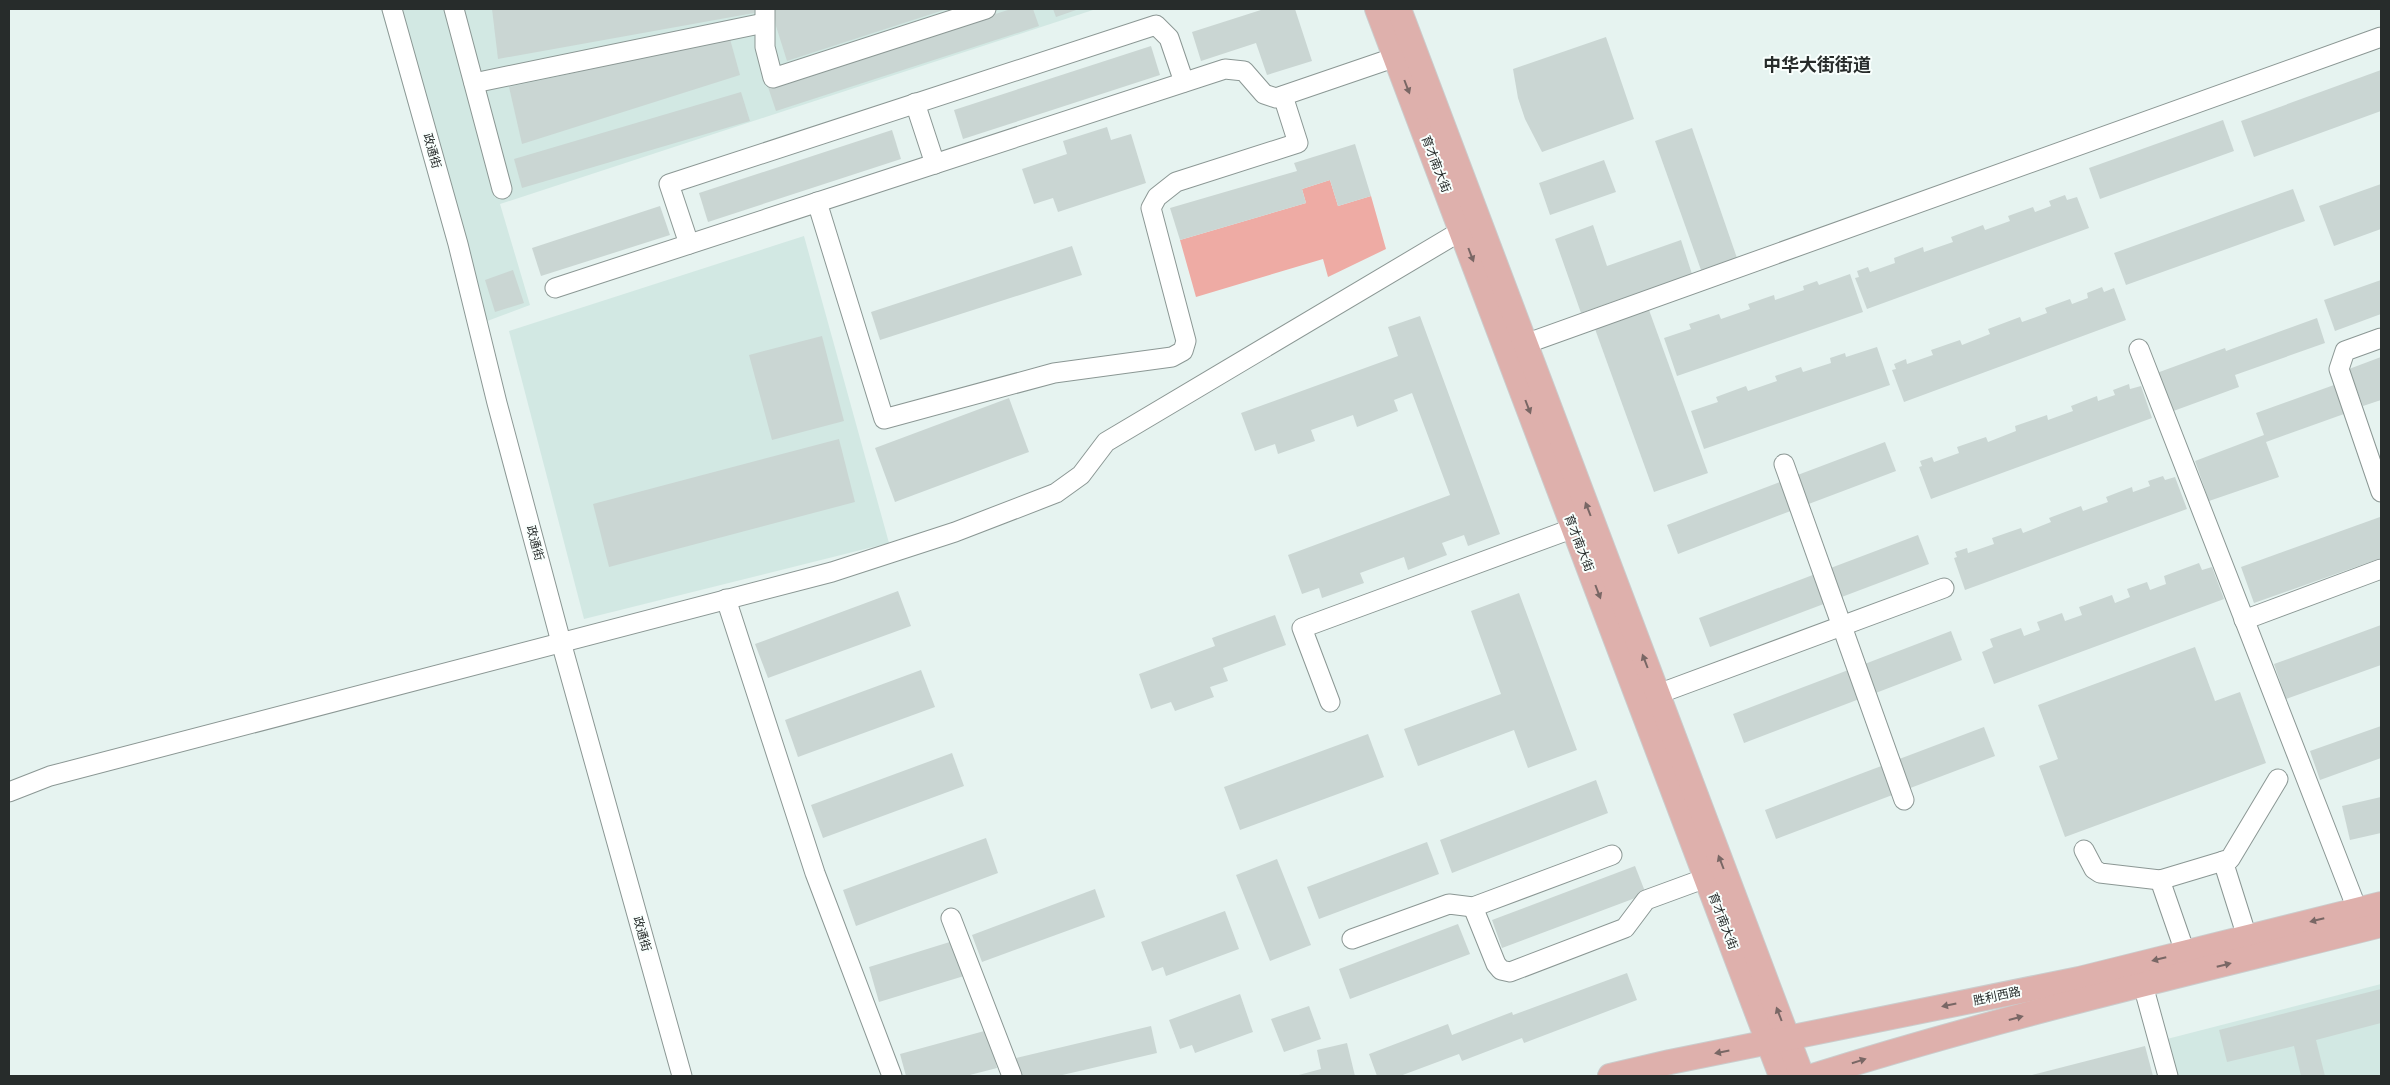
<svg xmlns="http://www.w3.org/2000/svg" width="2390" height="1085" font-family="'DM Sans','Noto Sans SC',sans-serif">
<rect width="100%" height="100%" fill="#e6f3f0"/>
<g fill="#d2e8e3">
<polygon points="381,9 1096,9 500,204 530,305 471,327"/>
<polygon points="804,236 889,543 584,619 509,331"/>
<polygon points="2381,984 2381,1076 2177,1076 2167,1039"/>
</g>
<polygon fill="#eeaba4" points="1330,180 1338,206 1371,196 1386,249 1328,277 1323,259 1196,297 1180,240 1306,203 1302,189"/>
<g fill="#cad6d3">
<polygon points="492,9 754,9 754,13 498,59"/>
<polygon points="774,9 947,9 787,61 776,26"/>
<polygon points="1011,9 1033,9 1039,26 776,111 768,87"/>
<polygon points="1053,9 1079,9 1056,17"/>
<polygon points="1264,9 1295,9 1312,61 1267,75 1256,43 1201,61 1192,32"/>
<polygon points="1606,37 1634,119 1542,152 1525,119 1518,98 1513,69"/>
<polygon points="730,39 740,75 522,144 509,87"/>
<polygon points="1151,46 1160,75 963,139 954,110"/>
<polygon points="2381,70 2381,111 2254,157 2241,121"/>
<polygon points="741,92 750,121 522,188 514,159"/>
<polygon points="2223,120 2234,151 2100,199 2089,168"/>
<polygon points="1107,127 1111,140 1131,134 1146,183 1058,212 1053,198 1034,204 1022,169 1067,154 1063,141"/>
<polygon points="1692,128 1737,258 1701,270 1655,141"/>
<polygon points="892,130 901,159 708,222 699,193"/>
<polygon points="1355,144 1371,196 1338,206 1330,180 1302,189 1306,203 1180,240 1170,208 1297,171 1294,163"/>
<polygon points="1604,160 1616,192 1550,215 1539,183"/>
<polygon points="2381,184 2381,229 2334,246 2319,206"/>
<polygon points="2293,189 2305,221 2126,285 2114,253"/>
<polygon points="2065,195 2067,200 2077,197 2089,228 1867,309 1855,278 1859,277 1857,271 1868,267 1870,272 1895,263 1894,258 1923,247 1924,252 1953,242 1951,237 1983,225 1985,230 2010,221 2008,216 2033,207 2035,212 2051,206 2049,201"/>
<polygon points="660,206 670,235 541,276 532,248"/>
<polygon points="1593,225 1607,266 1681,240 1692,274 1581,313 1555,239"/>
<polygon points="1072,246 1082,275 880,340 871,312"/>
<polygon points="513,270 524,303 495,312 485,280"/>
<polygon points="1850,274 1863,312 1677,376 1664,338 1691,329 1689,324 1719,314 1721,319 1750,309 1748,304 1774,295 1775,300 1804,290 1803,286 1817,281 1819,285"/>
<polygon points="2381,280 2381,314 2335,331 2324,300"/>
<polygon points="2102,287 2104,292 2114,288 2126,320 1904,402 1892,370 1896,369 1894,364 1906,359 1907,364 1933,355 1931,350 1960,340 1962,345 1990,334 1988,329 2020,317 2022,322 2047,313 2045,308 2070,299 2072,304 2088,298 2087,293"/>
<polygon points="1649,310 1708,473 1654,492 1595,329"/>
<polygon points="1420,316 1500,534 1468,546 1464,535 1442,543 1447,555 1408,570 1404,557 1360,573 1364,583 1322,598 1319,588 1302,594 1288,555 1450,495 1412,393 1394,400 1398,411 1357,427 1353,415 1311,430 1315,441 1278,454 1275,444 1255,451 1241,413 1398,356 1388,327"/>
<polygon points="2317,318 2325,343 2235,375 2239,387 2168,413 2154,374 2225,348 2226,351"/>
<polygon points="822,336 844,421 772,440 749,355"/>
<polygon points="1877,347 1890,385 1704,449 1691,411 1718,402 1716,397 1746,386 1748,391 1777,381 1775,376 1801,367 1803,372 1831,363 1830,358 1845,353 1846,357"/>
<polygon points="2381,357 2381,400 2363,406 2349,369"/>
<polygon points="2129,384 2130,389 2141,386 2152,418 1931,499 1919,467 1922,466 1920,461 1932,457 1934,462 1959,453 1957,447 1986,437 1988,442 2016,431 2015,426 2047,415 2048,420 2073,411 2071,406 2097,396 2098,401 2115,395 2113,390"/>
<polygon points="2334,385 2344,414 2266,442 2279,477 2209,501 2195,461 2264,435 2256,413"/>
<polygon points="1009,398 1029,452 895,502 875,448"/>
<polygon points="839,439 855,502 609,567 593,504"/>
<polygon points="1885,442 1896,471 1806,505 1795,476"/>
<polygon points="2163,476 2165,480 2175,477 2187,509 1965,590 1954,558 1957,557 1955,552 1967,548 1968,553 1994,544 1992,538 2021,528 2023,533 2051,522 2049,518 2081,506 2083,511 2108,502 2106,497 2132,487 2133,492 2150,486 2148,481"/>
<polygon points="1785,480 1796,509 1678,554 1667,525"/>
<polygon points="2380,517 2381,558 2254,603 2241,567"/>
<polygon points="1918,535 1929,564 1839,598 1828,569"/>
<polygon points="2199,563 2202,570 2212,567 2224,599 1994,684 1982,652 1993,647 1990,639 2021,628 2024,636 2040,630 2037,622 2062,613 2065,621 2082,615 2079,607 2112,595 2115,603 2130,597 2127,589 2147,582 2150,590 2166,584 2164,576"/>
<polygon points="1818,573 1829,602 1710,647 1699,618"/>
<polygon points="898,591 911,626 768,678 755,644"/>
<polygon points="1519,593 1577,750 1528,768 1514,730 1418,766 1404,729 1501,694 1471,611"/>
<polygon points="1275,615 1286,645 1223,668 1228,681 1210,687 1214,697 1175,711 1171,702 1151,709 1139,674 1215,646 1212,638"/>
<polygon points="2381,625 2381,665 2286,699 2274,664"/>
<polygon points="1951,631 1962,660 1873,694 1862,665"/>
<polygon points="2195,647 2215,701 2240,692 2266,763 2065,837 2039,766 2058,759 2038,705"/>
<polygon points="1851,669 1862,698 1744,743 1733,714"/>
<polygon points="921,670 935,707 798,757 785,720"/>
<polygon points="2381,726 2381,758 2320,780 2310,751"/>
<polygon points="1984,727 1995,756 1905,790 1894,761"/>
<polygon points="1368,734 1384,777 1240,830 1224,787"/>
<polygon points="952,753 964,786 823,838 811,805"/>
<polygon points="1884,765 1895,794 1776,839 1765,810"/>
<polygon points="1596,780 1608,813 1452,873 1440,840"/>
<polygon points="2381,797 2381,833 2350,840 2342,806"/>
<polygon points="986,838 998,873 856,926 843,890"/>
<polygon points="1427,842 1439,874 1319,919 1307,887"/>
<polygon points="1277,859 1311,945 1270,961 1236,875"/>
<polygon points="1635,866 1646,894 1502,948 1492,920"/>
<polygon points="1095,889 1105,917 982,962 972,935"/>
<polygon points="1225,911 1239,949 1166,976 1163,967 1152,971 1141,942"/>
<polygon points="1458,924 1470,954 1350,999 1339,969"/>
<polygon points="953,941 964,976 879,1002 869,967"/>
<polygon points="1627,973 1637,1000 1524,1043 1522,1038 1462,1061 1459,1054 1400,1076 1377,1076 1369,1054 1448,1024 1452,1035 1512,1012 1513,1015"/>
<polygon points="2381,989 2381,1023 2316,1040 2325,1076 2301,1076 2294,1046 2227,1062 2219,1030"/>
<polygon points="1240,994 1253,1032 1195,1053 1192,1045 1180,1049 1169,1020"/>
<polygon points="1309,1006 1321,1039 1284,1052 1271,1019"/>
<polygon points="1151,1026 1157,1053 1058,1076 1021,1076 1016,1058"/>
<polygon points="988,1030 997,1068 966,1076 906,1076 900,1054"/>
<polygon points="1347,1043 1355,1076 1295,1076 1321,1069 1317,1050"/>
<polygon points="2145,1046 2153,1076 2028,1076"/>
</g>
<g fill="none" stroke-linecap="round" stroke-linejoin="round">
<defs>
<g id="minor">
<polyline points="392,9 458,244 497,403 561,642 682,1076"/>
<polyline points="454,9 502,189"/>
<polyline points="765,9 765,47 773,78 986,9"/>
<polyline points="474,83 764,23"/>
<polyline points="915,103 935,164"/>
<polyline points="817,202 884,419 1054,373 1172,357 1183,351 1186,341 1151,208 1157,197 1176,182 1298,143 1283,96"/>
<polyline points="689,244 669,184 1156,25 1169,38 1184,82"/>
<polyline points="555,288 1225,69 1244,71 1264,94 1276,98 1396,57"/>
<polyline points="2381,338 2345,351 2339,369 2381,492"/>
<polyline points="1525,344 2381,37"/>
<polyline points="2139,349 2357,909"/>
<polyline points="1784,464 1904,800"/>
<polyline points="726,599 815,873 892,1076"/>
<polyline points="2244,620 2381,569"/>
<polyline points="1658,694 1944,588"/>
<polyline points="1330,702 1302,628 1574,528"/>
<polyline points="9,792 50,776 832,572 955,532 1056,493 1081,475 1106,442 1461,231"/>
<polyline points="2084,850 2094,869 2100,873 2160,880 2230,859 2278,779"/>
<polyline points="2223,861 2247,937"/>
<polyline points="2160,880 2185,952"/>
<polyline points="1473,907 1496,964 1501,970 1510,972 1625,928 1646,900 1706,878"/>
<polyline points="951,918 1012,1076"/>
<polyline points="1352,939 1449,904 1473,907 1612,855"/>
<polyline points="2143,985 2168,1076"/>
</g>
<g id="major">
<polyline points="1377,9 1781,1076"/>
<polyline points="1399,9 1802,1076"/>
<polyline points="1610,1076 1670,1062 2079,979 2381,904"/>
<path d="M 1813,1076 C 2000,1017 2191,973 2381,925"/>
</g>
</defs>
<use href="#minor" stroke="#8b9794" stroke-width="21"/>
<use href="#major" stroke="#cbcccc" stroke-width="26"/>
<use href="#minor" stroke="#fff" stroke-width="19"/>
<use href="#major" stroke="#deb0ac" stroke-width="24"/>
</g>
<defs><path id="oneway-solid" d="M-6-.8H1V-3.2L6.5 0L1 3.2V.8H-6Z" transform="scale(1.25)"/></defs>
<g fill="#796765">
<use href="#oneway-solid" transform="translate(1407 87) rotate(69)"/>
<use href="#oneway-solid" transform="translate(1471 255) rotate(69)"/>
<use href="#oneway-solid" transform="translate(1528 407) rotate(69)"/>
<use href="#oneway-solid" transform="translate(1588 509) rotate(-111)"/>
<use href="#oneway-solid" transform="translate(1598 592) rotate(69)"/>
<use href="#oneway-solid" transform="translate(1645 661) rotate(-111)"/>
<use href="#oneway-solid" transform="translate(1721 862) rotate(-111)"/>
<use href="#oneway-solid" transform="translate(2317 920) rotate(166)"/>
<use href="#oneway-solid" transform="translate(2159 959) rotate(166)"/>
<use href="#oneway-solid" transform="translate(2224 965) rotate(-14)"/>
<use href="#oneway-solid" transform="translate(1949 1005) rotate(168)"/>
<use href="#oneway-solid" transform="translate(1779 1014) rotate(-111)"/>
<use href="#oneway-solid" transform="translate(2016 1018) rotate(-15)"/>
<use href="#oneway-solid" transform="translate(1722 1052) rotate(169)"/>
<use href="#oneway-solid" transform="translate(1859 1061) rotate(-18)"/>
</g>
<g text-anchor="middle" stroke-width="4" stroke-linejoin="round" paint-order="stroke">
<g font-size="12" fill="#272c2b" stroke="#f9fffd">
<text transform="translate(432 151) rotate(74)" y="4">政通街</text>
<text transform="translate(1436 164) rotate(69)" y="4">育才南大街</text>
<text transform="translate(535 543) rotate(75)" y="4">政通街</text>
<text transform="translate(1579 543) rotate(69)" y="4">育才南大街</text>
<text transform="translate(1723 921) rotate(69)" y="4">育才南大街</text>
<text transform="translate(642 934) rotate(74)" y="4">政通街</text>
<text transform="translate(1997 996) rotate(-12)" y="4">胜利西路</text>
</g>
<g font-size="18" font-weight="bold" fill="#272c2b" stroke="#f9fffd">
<text x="1817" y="71">中华大街街道</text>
</g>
</g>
<rect width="2390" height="1085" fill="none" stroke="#272c2b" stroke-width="20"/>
</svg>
